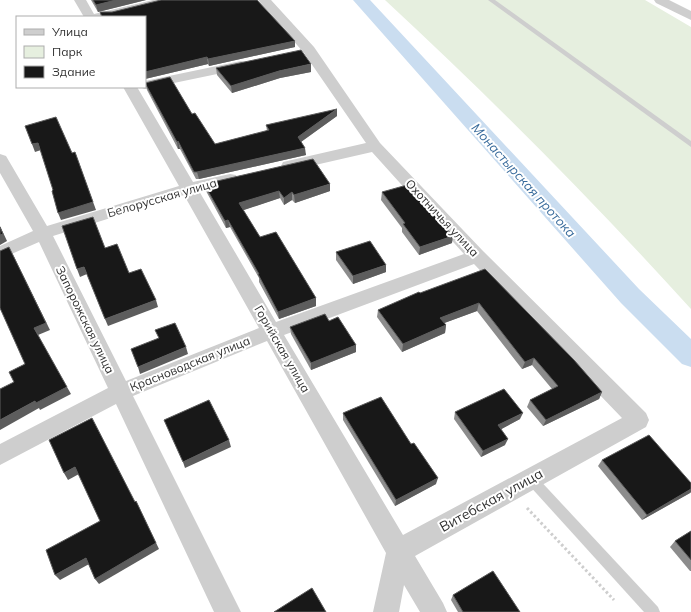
<svg xmlns="http://www.w3.org/2000/svg" width="691" height="612" font-family="Mulish,sans-serif">
<rect width="100%" height="100%" fill="#fff"/>
<path fill="#e6efdf" d="M 385,0 L 645,0 L 691,27 L 691,309 C 594,202 491,98 385,0 Z"/>
<g fill="none" stroke-linecap="round" stroke-linejoin="round">
<polygon fill="#caddf0" fill-rule="evenodd" points="353,0 370,0 639,289 691,339 691,367 682,364 621,303"/>
<polyline stroke="#cecece" stroke-width="3" stroke-dasharray="2.5 2.5" stroke-linecap="butt" points="527,508 614,600"/>
<g fill="#cecece" fill-rule="evenodd">
<polygon points="488,0 495,0 691,141 691,147"/>
<polygon points="531,473 535,475 658,607 660,612 644,612 527,483 525,479 527,475"/>
</g>
<g fill="#cecece" fill-rule="evenodd">
<polygon points="74,0 86,0 94,14 153,0 174,0 172,3 113,17 84,17"/>
<path d="M 258,0 L 271,0 L 314,47 L 380,143 L 483,251 L 646,413 L 649,420 L 646,427 L 415,556 L 443,603 L 447,612 L 420,612 L 404,585 L 399,612 L 373,612 L 386,553 L 267,341 L 133,396 L 241,612 L 214,612 L 116,404 L 0,465 L 0,444 L 108,388 L 39,242 L 0,259 L 0,246 L 33,231 L 0,173 L 0,154 L 6,156 L 47,226 L 179,186 L 123,87 L 137,87 L 193,182 L 230,174 L 236,175 L 238,179 L 236,183 L 199,191 L 276,322 L 464,254 L 372,152 L 289,171 L 283,170 L 281,166 L 283,162 L 366,143 L 304,53 ZM 184,195 L 259,328 L 126,381 L 53,236 ZM 474,264 L 622,418 L 403,535 L 284,335 Z"/>
<polygon points="654,0 669,0 691,11 691,20 656,3"/>
<polygon points="241,61 246,62 248,65 246,68 145,89 139,87 145,87 145,81"/>
</g>
</g>
<g fill="#8c8c8c">
<polygon points="91,0 146,0 98,12"/>
<polygon points="100,12 112,12 295,41 295,47 209,66 208,64 145,79 145,17 101,17"/>
<polygon points="216,68 311,72 280,78 232,93 217,75"/>
<polygon points="145,83 192,114 215,144 267,131 266,125 337,116 301,142 306,155 199,179 196,179 180,149 178,149 147,90"/>
<polygon points="204,184 330,191 295,203 292,200 284,205 280,198 243,210 260,237 316,306 279,319 259,282 259,278 230,227 226,228 206,191"/>
<polygon points="382,192 452,243 419,255 402,232 402,228 381,200"/>
<polygon points="336,252 386,272 353,284 336,260"/>
<polygon points="485,269 602,392 599,399 543,426 527,407 530,400 552,389 532,365 522,369 477,311 444,323 446,325 445,333 402,352 377,317 378,310"/>
<polygon points="329,321 356,345 356,352 311,370 291,334 290,327"/>
<polygon points="455,412 520,419 501,429 505,445 481,457 454,419"/>
<polygon points="343,413 411,444 436,484 395,506 343,420"/>
<polygon points="602,460 691,483 691,492 690,493 642,520 598,466"/>
<polygon points="691,531 691,571 690,571 670,547 675,541"/>
<polygon points="453,595 520,612 458,612 451,600"/>
</g>
<g fill="#5d5d5d">
<polygon points="116,0 146,0 98,12 96,5"/>
<polygon points="295,41 295,47 209,66 208,59"/>
<polygon points="207,57 208,64 145,79 145,72"/>
<polygon points="311,64 311,72 280,78 232,93 231,86 279,71"/>
<polygon points="337,109 337,116 298,144 298,137"/>
<polygon points="178,141 180,149 178,149 177,142"/>
<polygon points="38,143 41,150 35,152 32,144"/>
<polygon points="305,148 306,155 199,179 197,172"/>
<polygon points="75,152 96,210 61,220 58,213"/>
<polygon points="330,184 330,191 295,203 294,195"/>
<polygon points="279,191 280,198 241,211 239,203"/>
<polygon points="292,192 292,200 284,205 284,198"/>
<polygon points="228,220 230,227 226,228 225,221"/>
<polygon points="0,226 7,241 0,245"/>
<polygon points="453,236 452,243 419,255 420,247"/>
<polygon points="13,255 50,330 38,335 34,328"/>
<polygon points="386,265 386,272 353,284 353,276"/>
<polygon points="84,267 87,274 80,277 77,269"/>
<polygon points="316,298 316,306 279,319 278,312"/>
<polygon points="156,300 158,307 108,326 105,319"/>
<polygon points="479,303 477,311 439,325 440,318"/>
<polygon points="446,325 445,333 402,352 403,344"/>
<polygon points="356,345 356,352 311,370 311,363"/>
<polygon points="186,347 188,354 140,374 138,367"/>
<polygon points="534,358 532,365 522,369 525,362"/>
<polygon points="67,387 71,394 40,410 39,408 0,430 0,420 35,401"/>
<polygon points="602,392 599,399 543,426 546,420"/>
<polygon points="523,413 520,419 496,432 498,425"/>
<polygon points="508,439 505,445 481,457 483,451"/>
<polygon points="229,440 231,447 185,468 183,462"/>
<polygon points="75,467 79,474 68,480 64,473"/>
<polygon points="438,478 436,484 395,506 396,500"/>
<polygon points="691,489 691,492 690,493 642,520 647,515"/>
<polygon points="136,501 159,549 99,584 95,579"/>
<polygon points="86,558 91,563 60,580 55,575"/>
</g>
<g fill="#181818" stroke="#5d5d5d">
<polygon points="93,0 116,0 96,5"/>
<polygon points="161,0 257,0 295,41 208,59 207,57 145,72 145,17 102,17 100,12 112,12"/>
<polygon points="301,50 311,64 279,71 231,86 216,68"/>
<polygon points="170,77 192,114 195,113 215,144 269,130 266,125 337,109 298,137 305,148 197,172 194,172 178,141 177,142 145,83"/>
<polygon points="56,117 72,153 75,152 93,202 58,213 52,191 53,190 38,143 32,144 25,126"/>
<polygon points="313,159 330,184 294,195 292,192 284,198 279,191 239,203 260,237 276,232 316,298 278,312 258,274 259,274 228,220 225,221 204,184"/>
<polygon points="407,185 453,236 420,247 403,224 405,223 382,192"/>
<polygon points="93,217 105,248 117,244 129,273 141,269 156,300 105,319 84,267 77,269 62,226"/>
<polygon points="0,227 3,234 0,235"/>
<polygon points="370,241 386,265 353,276 336,252"/>
<polygon points="9,247 46,323 34,328 67,387 36,403 35,401 0,420 0,389 14,382 9,372 25,364 0,308 0,251"/>
<polygon points="485,269 574,360 602,392 546,420 530,400 558,386 534,358 525,362 479,303 440,318 446,325 403,344 378,310 419,292 420,293"/>
<polygon points="325,314 329,321 338,317 356,345 311,363 290,327"/>
<polygon points="175,323 186,347 138,367 131,349 159,338 155,330"/>
<polygon points="504,389 523,413 498,425 508,439 483,451 455,412"/>
<polygon points="381,397 411,444 414,443 438,478 396,500 343,413"/>
<polygon points="209,400 229,440 183,462 164,420"/>
<polygon points="92,418 135,502 136,501 156,543 95,579 86,558 55,575 46,550 100,521 75,467 64,473 49,440"/>
<polygon points="649,435 691,483 691,489 647,515 602,460"/>
<polygon points="691,531 691,560 675,541"/>
<polygon points="493,571 520,612 463,612 453,595"/>
<polygon points="312,588 326,612 274,612"/>
</g>
<g text-anchor="middle" stroke-width="4" stroke-linejoin="round" paint-order="stroke">
<g font-size="12" fill="#313131" stroke="#fff">
<text transform="translate(162 198) rotate(-16)" y="4">Белорусская улица</text>
<text transform="translate(442 218) rotate(47)" y="4">Охотничья улица</text>
<text transform="translate(85 320) rotate(64)" y="4">Запорожская улица</text>
<text transform="translate(282 349) rotate(60)" y="4">Горийская улица</text>
<text transform="translate(190 364) rotate(-22)" y="4">Красноводская улица</text>
</g>
<g font-size="13" font-style="italic" fill="#376a9b" stroke="#fff">
<text transform="translate(524 180) rotate(48)" y="5">Монастырская протока</text>
</g>
<g font-size="14" fill="#313131" stroke="#fff">
<text transform="translate(491 500) rotate(-29)" y="5">Витебская улица</text>
</g>
</g>
<rect x="16" y="16" width="130" height="72" fill="#ffffff" stroke="#adadad"/>
<rect x="24" y="29" width="20" height="6" fill="#cecece" stroke="#adadad"/>
<text x="52" y="36" font-size="12" fill="#313131">Улица</text>
<rect x="24" y="46" width="20" height="12" fill="#e6efdf" stroke="#adadad"/>
<text x="52" y="56" font-size="12" fill="#313131">Парк</text>
<rect x="24" y="66" width="20" height="12" fill="#181818" stroke="#adadad"/>
<text x="52" y="76" font-size="12" fill="#313131">Здание</text>
</svg>
